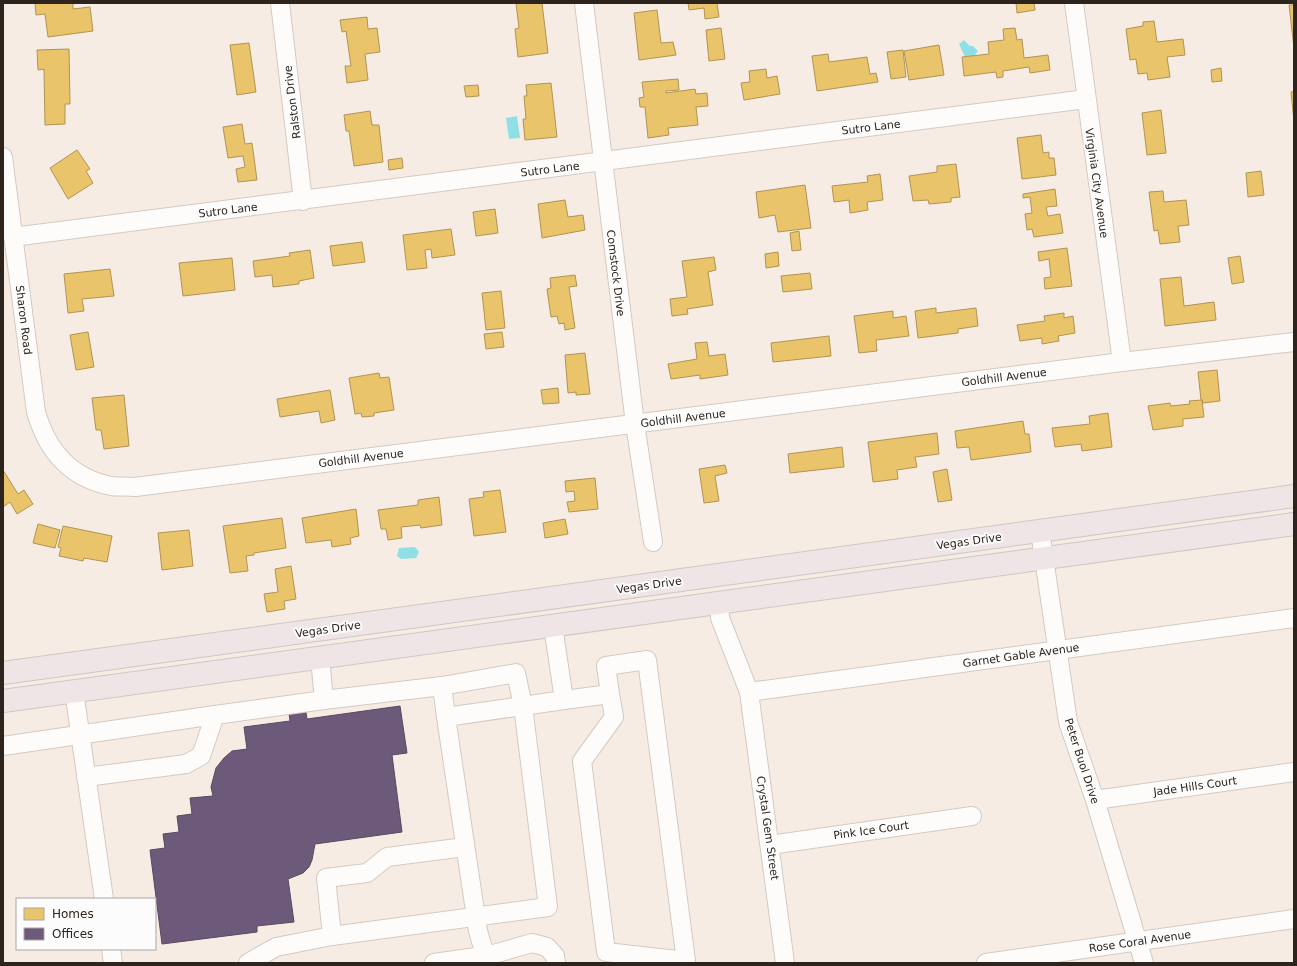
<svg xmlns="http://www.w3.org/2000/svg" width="1297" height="966" font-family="'DejaVu Sans',sans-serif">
<rect width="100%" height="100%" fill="#f6ece3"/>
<g fill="#8ee0e6">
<polygon points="964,40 970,46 973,46 978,51 973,57 965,57 959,44"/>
<polygon points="517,116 520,138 509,139 506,118"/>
<polygon points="415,547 419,552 416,558 401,559 397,556 399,548"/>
</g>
<g fill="#e9c46a" stroke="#b19453">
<polygon points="35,3 73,3 73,9 90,7 93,31 48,37 45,14 36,15"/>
<polygon points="516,3 542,3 548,53 518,57 515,29 519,28"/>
<polygon points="688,3 717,3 719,17 705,19 704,8 689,10"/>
<polygon points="1016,3 1034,3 1035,10 1017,13"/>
<polygon points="1289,5 1294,5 1294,48"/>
<polygon points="657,10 661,43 673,42 676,55 639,60 634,13"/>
<polygon points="367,17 368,29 377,28 380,52 365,54 368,80 347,83 345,66 351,66 346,31 342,32 340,20"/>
<polygon points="1154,21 1157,42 1183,39 1185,55 1167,57 1170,77 1148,80 1147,73 1138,74 1136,59 1130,60 1126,29 1143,26 1143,22"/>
<polygon points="721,28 725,59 709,61 706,30"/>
<polygon points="1015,28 1017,40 1022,39 1024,58 1048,55 1050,70 1030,73 1029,67 1003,71 1003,77 997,78 996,72 964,76 962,57 989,54 988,42 1004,40 1003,29"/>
<polygon points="249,43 256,92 237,95 230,45"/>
<polygon points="939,45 944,75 909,80 904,51"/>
<polygon points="69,49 70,104 65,104 65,124 45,125 44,69 38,70 37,50"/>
<polygon points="903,50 906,77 891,79 887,52"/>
<polygon points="828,54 829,62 867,57 870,74 876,73 878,82 817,91 812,56"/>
<polygon points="1221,68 1222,81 1212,82 1211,70"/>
<polygon points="766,69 767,78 777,76 780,94 744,100 741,83 750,82 749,71"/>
<polygon points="678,79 679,90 666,91 666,93 695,89 696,94 707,93 708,106 696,107 698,125 668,128 669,135 648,138 645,107 640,107 639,98 644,97 642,82"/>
<polygon points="551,83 557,137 525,140 523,119 526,119 524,96 527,96 526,85"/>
<polygon points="478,85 479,96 466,97 464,86"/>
<polygon points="1294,91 1294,121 1291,92"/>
<polygon points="1161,110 1166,153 1147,155 1142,113"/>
<polygon points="370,111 372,125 379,125 383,162 354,166 349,131 346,131 344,115"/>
<polygon points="242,124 245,144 252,143 257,180 238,182 236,169 245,167 243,156 228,158 223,127"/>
<polygon points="1041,135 1043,153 1049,152 1049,158 1054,158 1056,175 1022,179 1017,138"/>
<polygon points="77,150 90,169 86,171 93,183 68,199 50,168"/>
<polygon points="402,158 403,168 389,170 388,160"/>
<polygon points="956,164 960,197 951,198 951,202 929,204 928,200 913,201 909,176 937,172 937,166"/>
<polygon points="1261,171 1264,195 1248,197 1246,173"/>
<polygon points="880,174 883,200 867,202 868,210 850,213 849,200 834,202 832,186 868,182 867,176"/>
<polygon points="805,185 811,228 778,232 775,215 759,218 756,192"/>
<polygon points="1055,189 1057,206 1046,207 1048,216 1060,214 1063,233 1034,237 1032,229 1027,230 1025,214 1032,213 1030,197 1023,198 1023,194"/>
<polygon points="1163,191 1164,202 1186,200 1189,225 1178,226 1180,242 1160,244 1158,230 1154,231 1149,192"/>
<polygon points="565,200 568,217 583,215 585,230 542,238 538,204"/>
<polygon points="495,209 498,233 476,236 473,212"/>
<polygon points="451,229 455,255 432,258 431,249 425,250 427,268 407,270 403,235"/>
<polygon points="799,231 801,250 792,251 790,233"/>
<polygon points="362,242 365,262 333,266 330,246"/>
<polygon points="1067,248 1072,286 1045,289 1044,278 1051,277 1049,259 1039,261 1038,252"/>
<polygon points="310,250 314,278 299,281 299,284 273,287 272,275 255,277 253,261 290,256 289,253"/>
<polygon points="778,252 779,266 766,268 765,254"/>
<polygon points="1240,256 1244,282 1232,284 1228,258"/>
<polygon points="714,257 716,270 708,272 713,305 687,309 688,314 672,316 670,299 687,297 682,261"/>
<polygon points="232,258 235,290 183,296 179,263"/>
<polygon points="110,269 114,296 82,299 84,311 68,313 64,274"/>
<polygon points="810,273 812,289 783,292 781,276"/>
<polygon points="575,275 577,286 569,287 575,328 565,330 564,323 559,324 557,316 551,317 547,289 551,288 550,278"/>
<polygon points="1181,277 1184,306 1214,302 1216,320 1165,326 1160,279"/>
<polygon points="501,291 505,328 486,330 482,293"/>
<polygon points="936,308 936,313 976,308 978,326 958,329 958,333 918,338 915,311"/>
<polygon points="893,311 893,318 906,316 909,336 876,340 877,351 859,353 854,316"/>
<polygon points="1064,313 1064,318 1073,316 1075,333 1058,336 1059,341 1042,344 1042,338 1020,341 1017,325 1045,321 1044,316"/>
<polygon points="88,332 94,367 76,370 70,335"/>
<polygon points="502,332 504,347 486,349 484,334"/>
<polygon points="829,336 831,356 773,362 771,343"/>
<polygon points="707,342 709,356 725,354 728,375 700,379 700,375 671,379 668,364 697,359 695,343"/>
<polygon points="585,353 590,394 576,395 576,392 568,393 565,355"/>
<polygon points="1217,370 1220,401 1203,403 1202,400 1201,400 1198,372"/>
<polygon points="379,373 380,378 389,377 394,410 374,413 374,416 362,417 361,413 355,414 349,378"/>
<polygon points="558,388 559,403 543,404 541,390"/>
<polygon points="330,390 335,420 321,423 319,411 280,417 277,399"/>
<polygon points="124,395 129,446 104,449 101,430 96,430 92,398"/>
<polygon points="1202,400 1204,417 1183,419 1183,426 1153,430 1148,406 1170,403 1171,406 1190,404 1189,401"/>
<polygon points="1108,413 1112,447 1082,451 1081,444 1055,447 1052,428 1090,424 1089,416"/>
<polygon points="1023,421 1025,434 1029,434 1031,452 971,460 969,447 957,448 955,431"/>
<polygon points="937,433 939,454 915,457 917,467 897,470 898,479 873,482 868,442"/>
<polygon points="842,447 844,467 790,473 788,454"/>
<polygon points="725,465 727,473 715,476 719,501 704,503 699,469"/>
<polygon points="947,469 952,500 938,502 933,472"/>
<polygon points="3,470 18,494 24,490 33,504 17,514 10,502 3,507"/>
<polygon points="595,478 598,509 569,512 567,502 575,501 574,491 566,492 565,481"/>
<polygon points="500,490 506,532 474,536 469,499 484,497 483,492"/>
<polygon points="439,497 442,525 421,528 420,525 401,527 402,538 388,540 386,529 381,529 378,510 418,505 418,500"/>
<polygon points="356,509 359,536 350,538 351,544 332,547 331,540 306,543 302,518"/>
<polygon points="282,518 286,548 254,553 254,555 246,556 248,571 230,573 223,526"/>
<polygon points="565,519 568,534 545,538 543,523"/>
<polygon points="38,524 60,530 55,548 33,543"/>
<polygon points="63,526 112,536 107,562 84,558 83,561 59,556 61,548 58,547"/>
<polygon points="189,530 193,566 162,570 158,533"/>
<polygon points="291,566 296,599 284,601 285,609 267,612 264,594 278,592 275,569"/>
</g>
<polygon fill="#6d597a" stroke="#5a495e" points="303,694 307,719 400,706 407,753 392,755 402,832 315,844 312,860 309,867 303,873 288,879 294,922 257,926 257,932 162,944 150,850 165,848 163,834 179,832 177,816 192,814 190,798 213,796 211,787 216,768 224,758 232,751 247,749 244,727 290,721 287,697"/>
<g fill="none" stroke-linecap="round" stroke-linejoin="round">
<defs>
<g id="minor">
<polyline points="280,3 303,201"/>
<polyline points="584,3 635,424 653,542"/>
<polyline points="1074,3 1122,362"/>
<path d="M 3,157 L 36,412 C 47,450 70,478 111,486 C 118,487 127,486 135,487 L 1122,362 L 1294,342"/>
<polyline points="13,237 1086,99"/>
<polyline points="1040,531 1068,722 1095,800 1144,963"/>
<polyline points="719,603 720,618 749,692 785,963"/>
<polyline points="74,691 104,899"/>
<polyline points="749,692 1294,618"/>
<polyline points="324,700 442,686 446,717"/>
<polyline points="564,700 610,694 606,666 647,660 686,961 606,952 582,761 614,717 610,694"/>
<polyline points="3,746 215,715"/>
<polyline points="86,777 186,764 201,756 215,715 324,700 320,658"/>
<polyline points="1095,800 1294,772"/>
<polyline points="770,845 972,816"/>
<polyline points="332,936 548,907 523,706 516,673 442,686"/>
<polyline points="111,949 113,963"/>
<polyline points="485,955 478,931 446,717 564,700 553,626"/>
<polyline points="248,963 276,947 332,936 326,878 367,873 387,857 465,847"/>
<polyline points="434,963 490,955 532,943 547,947 555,956 556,963"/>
<polyline points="986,963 1294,919"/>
</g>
<g id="major">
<polyline points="3,673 1294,496"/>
<polyline points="3,701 1294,524"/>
</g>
</defs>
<use href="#minor" stroke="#d3cac2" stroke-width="20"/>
<use href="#major" stroke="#cec8c3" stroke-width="24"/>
<use href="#minor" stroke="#fefcfb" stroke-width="18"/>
<use href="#major" stroke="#efe5e6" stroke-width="22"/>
</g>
<g text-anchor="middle" stroke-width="4" stroke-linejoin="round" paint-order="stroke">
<g font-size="11" fill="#2d241d" stroke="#fcfcfc">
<text transform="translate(292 102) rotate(-97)" y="4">Ralston Drive</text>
<text transform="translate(871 127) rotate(-7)" y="4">Sutro Lane</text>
<text transform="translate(550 169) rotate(-7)" y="4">Sutro Lane</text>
<text transform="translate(1097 183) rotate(82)" y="4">Virginia City Avenue</text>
<text transform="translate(228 210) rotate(-7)" y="4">Sutro Lane</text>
<text transform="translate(616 273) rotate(83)" y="4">Comstock Drive</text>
<text transform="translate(24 320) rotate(83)" y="4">Sharon Road</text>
<text transform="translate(1004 377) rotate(-7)" y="4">Goldhill Avenue</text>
<text transform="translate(683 418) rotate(-7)" y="4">Goldhill Avenue</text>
<text transform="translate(361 458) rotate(-7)" y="4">Goldhill Avenue</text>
<text transform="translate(969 541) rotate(-8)" y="4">Vegas Drive</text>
<text transform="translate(649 585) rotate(-8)" y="4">Vegas Drive</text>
<text transform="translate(328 629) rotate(-8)" y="4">Vegas Drive</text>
<text transform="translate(1021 655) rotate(-8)" y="4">Garnet Gable Avenue</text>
<text transform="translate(1082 761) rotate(72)" y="4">Peter Buol Drive</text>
<text transform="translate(1195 786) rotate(-8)" y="4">Jade Hills Court</text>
<text transform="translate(768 828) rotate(82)" y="4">Crystal Gem Street</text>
<text transform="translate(871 830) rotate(-8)" y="4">Pink Ice Court</text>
<text transform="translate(1140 941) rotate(-8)" y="4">Rose Coral Avenue</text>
</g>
</g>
<rect width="1297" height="966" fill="none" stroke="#2d241d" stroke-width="8"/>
<rect x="16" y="898" width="140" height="52" fill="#fcfcfc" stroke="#a9a6a3"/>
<rect x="24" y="908" width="20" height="12" fill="#e9c46a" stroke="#a9a6a3"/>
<text x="52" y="918" font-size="12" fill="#2d241d">Homes</text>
<rect x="24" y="928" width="20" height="12" fill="#6d597a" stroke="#a9a6a3"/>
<text x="52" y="938" font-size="12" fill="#2d241d">Offices</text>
</svg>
